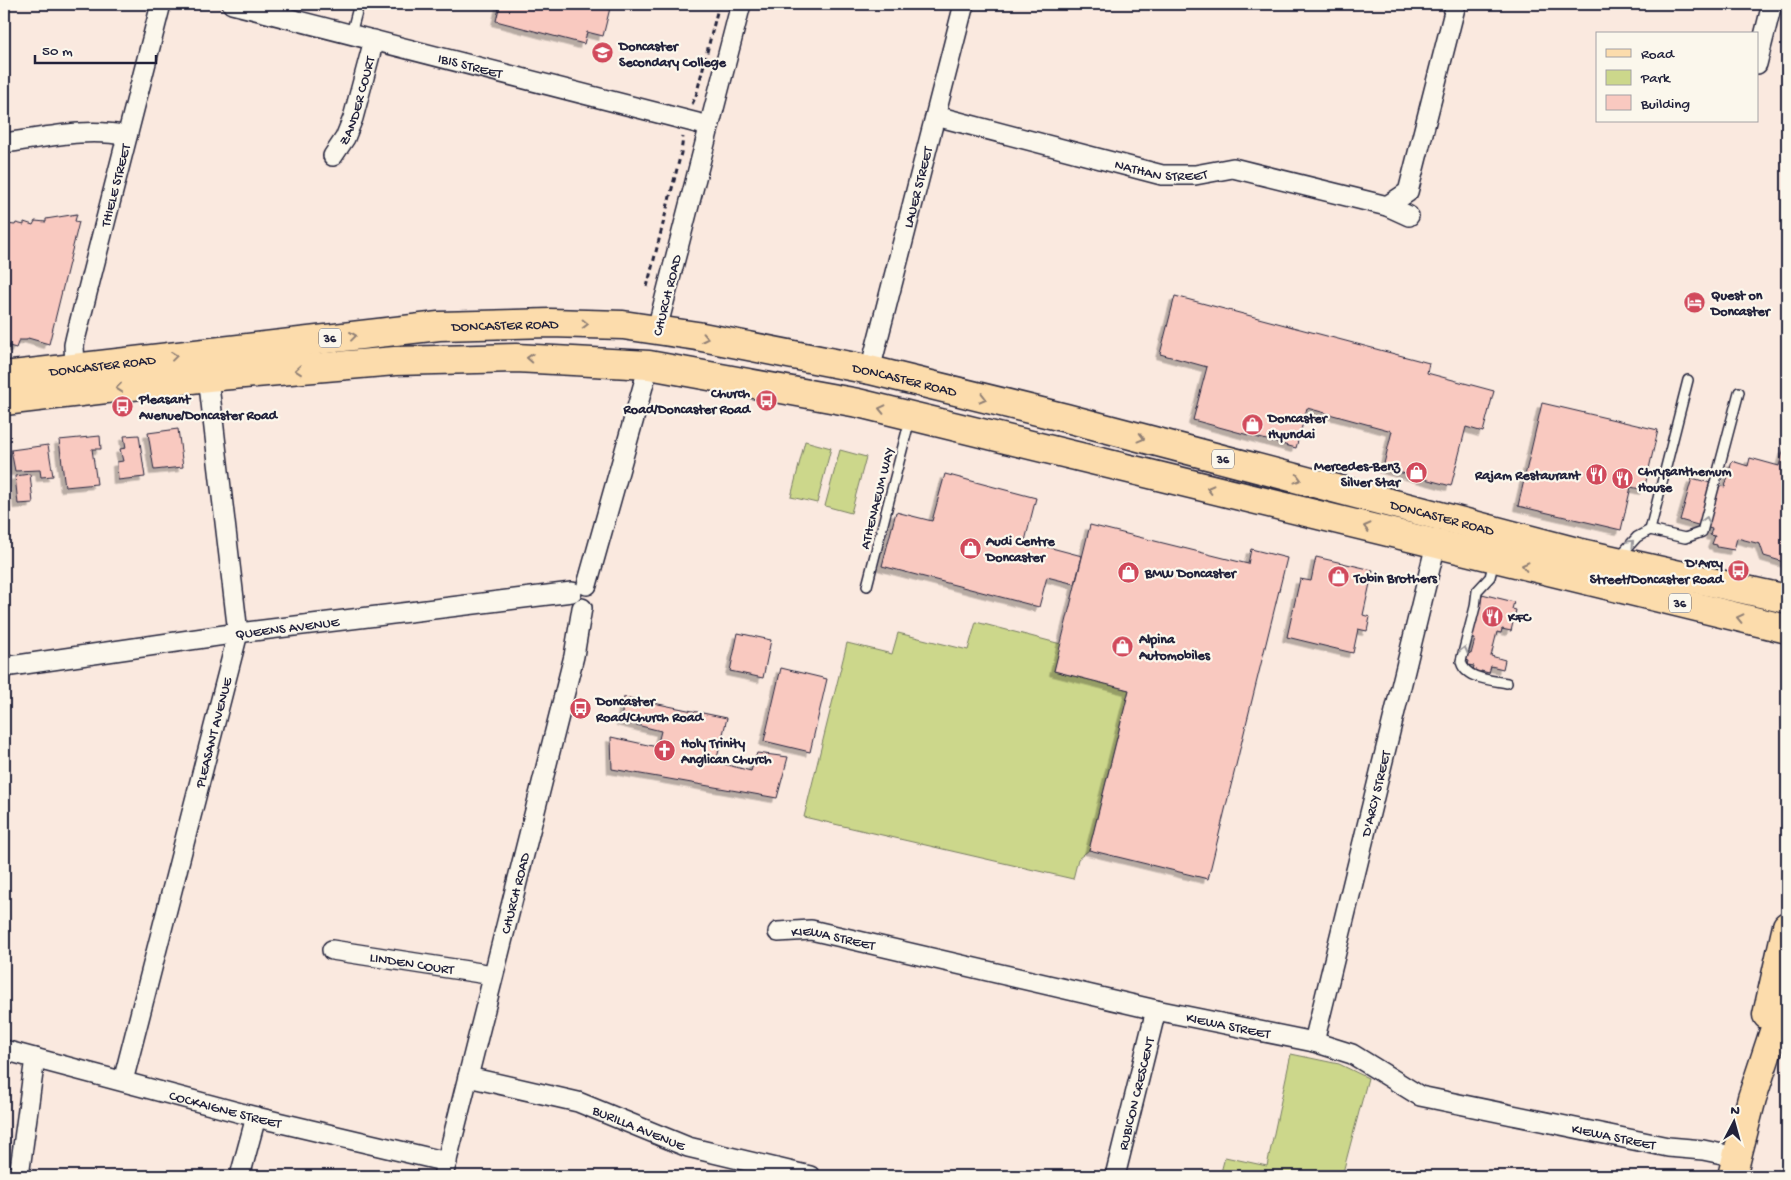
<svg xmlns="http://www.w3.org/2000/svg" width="1791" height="1180" font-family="'Gochi Hand',sans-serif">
<defs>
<filter id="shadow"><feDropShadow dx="-4.5" dy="4.5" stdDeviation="0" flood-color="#0004"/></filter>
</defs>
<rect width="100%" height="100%" fill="#fae9df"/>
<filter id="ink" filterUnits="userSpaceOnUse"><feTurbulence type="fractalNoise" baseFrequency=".02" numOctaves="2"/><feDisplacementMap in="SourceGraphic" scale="10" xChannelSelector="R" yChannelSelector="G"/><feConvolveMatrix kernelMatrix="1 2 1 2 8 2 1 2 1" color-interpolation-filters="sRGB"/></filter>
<g filter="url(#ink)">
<g fill="#ccd78b" stroke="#777c63">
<polygon points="805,441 831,448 817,503 791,497"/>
<polygon points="840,450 866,457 851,513 825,506"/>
<polygon points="976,622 1061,644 1054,671 1129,690 1089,850 1078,859 1073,879 804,817 847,643 892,654 898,633 968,650"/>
<polygon points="1291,1054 1339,1064 1368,1078 1342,1176 1220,1176 1225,1157 1267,1166"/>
</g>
<g fill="#f9c9c0" stroke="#22223b" filter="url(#shadow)">
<polygon points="500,4 611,4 603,36 587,32 584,44 496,21"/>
<polygon points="77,214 75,221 79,222 49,344 28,338 27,340 19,340 16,348 9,346 8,342 4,342 4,229 6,224 15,225 16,223 24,225 24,222 33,225 35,221 46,222 46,219"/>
<polygon points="1175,296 1429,363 1427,373 1494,391 1483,432 1466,427 1451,486 1383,468 1392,431 1307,408 1296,448 1193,420 1207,367 1160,354"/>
<polygon points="1542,403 1658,430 1644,490 1631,487 1621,530 1518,506"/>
<polygon points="178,429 183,467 154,470 148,433"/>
<polygon points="139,435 145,477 118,480 117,462 123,461 120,449 126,448 124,436"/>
<polygon points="100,436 101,449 92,449 97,484 65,487 59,440"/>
<polygon points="48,445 53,476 41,477 40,470 15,471 11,450"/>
<polygon points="1784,448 1787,449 1787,563 1764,556 1760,544 1737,538 1734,550 1717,547 1717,545 1712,544 1715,536 1710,535 1712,529 1680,520 1692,478 1725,487 1732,461 1748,466 1750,458 1779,466"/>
<polygon points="30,474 33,503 18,504 15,476"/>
<polygon points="945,474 1036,498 1025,541 1082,556 1075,584 1047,577 1039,607 882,566 896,512 932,521"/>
<polygon points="1090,525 1248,564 1251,549 1287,558 1208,879 1089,850 1129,690 1054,671"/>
<polygon points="1316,557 1373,570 1363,615 1370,617 1367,631 1358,629 1353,653 1287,637 1300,579 1311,581"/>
<polygon points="1482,594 1514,602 1512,609 1516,610 1511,631 1502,629 1501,633 1497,632 1491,656 1505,660 1503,669 1491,666 1489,673 1481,671 1480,676 1472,674 1474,666 1468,665 1469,661 1463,659 1464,652 1471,654 1475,639 1469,638 1471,623 1476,625"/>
<polygon points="738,633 771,640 763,678 730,671"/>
<polygon points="781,668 827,679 810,752 764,741"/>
<polygon points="624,697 727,718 716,762 751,771 757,753 788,757 777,798 612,769 611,737 657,747 661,731 621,721"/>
</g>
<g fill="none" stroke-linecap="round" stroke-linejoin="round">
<defs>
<g id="service">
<polyline points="351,34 359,4"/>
<polyline points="1650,530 1688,380"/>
<polyline points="1618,558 1637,537 1650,530 1685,538 1702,532 1739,392"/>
<path d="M 1494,561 L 1490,577 L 1477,591 L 1475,607 L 1461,661 C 1464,679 1492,680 1507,683"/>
<polyline points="867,586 910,419"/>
</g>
<g id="minor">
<path id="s1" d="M 232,4 L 709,126"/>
<polyline points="1757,64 1772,4"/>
<path id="s2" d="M 936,116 L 1162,175 L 1195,175 L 1233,168 L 1387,206 L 1409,216"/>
<path d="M 4,143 C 44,138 87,127 127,136"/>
<path id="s3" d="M 333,156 L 345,138 L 353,118 L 374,40"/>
<polyline points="1387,206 1408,192 1456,4"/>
<polyline points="657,329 741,4"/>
<path id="s4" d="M 75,368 L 74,345 L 76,336 L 161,4"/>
<path id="s5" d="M 870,370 L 964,4"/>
<polyline points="587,585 649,365"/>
<path id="s6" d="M 4,667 L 238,633 L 572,592"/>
<path id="s7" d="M 778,932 L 811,930 L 1156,1010 L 1314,1042 L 1352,1054 L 1420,1096 L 1668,1147 L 1703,1150 L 1737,1157"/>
<path id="s8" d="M 332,950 L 493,975"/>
<path id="s9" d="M 1314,1042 L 1436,544"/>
<path id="s10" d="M 4,1050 L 256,1117 L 447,1162"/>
<path id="s11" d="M 468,1077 L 578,1102 L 688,1147 L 810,1176"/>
<path id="s12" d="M 123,1081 L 238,633 L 208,377"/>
<polyline points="19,1176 35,1058"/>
<polyline points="240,1176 256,1117"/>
<path id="s13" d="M 443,1176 L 574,656 L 582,608"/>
<path id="s14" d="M 1115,1176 L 1156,1010"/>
</g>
<g id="primary">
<path id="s15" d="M 4,376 L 439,326 L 550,323 L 623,325 L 697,336 L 870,370 L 1066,418 L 1581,553 L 1787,599"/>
<polyline points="4,401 208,377 395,361 516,358 649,365 858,403 1787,629"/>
<polyline points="1767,1015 1787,926"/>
<polyline points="1732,1176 1752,1098 1787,992"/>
</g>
</defs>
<use href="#service" stroke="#22223b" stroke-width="12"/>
<use href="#minor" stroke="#22223b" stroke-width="22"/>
<use href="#primary" stroke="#22223b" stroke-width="31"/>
<g stroke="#22223b" stroke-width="3" stroke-dasharray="5 4" stroke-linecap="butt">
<polyline points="692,104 696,96 719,4"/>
<polyline points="647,287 681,153 683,137"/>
</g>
<use href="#service" stroke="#fbf7ec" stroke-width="9"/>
<use href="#minor" stroke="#fbf7ec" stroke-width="19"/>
<use href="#primary" stroke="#fcdcac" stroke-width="28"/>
</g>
<defs><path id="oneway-chevron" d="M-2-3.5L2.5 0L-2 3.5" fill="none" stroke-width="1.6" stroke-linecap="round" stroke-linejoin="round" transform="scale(1.25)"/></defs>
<g stroke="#8f7f74">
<use href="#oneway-chevron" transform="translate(585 324) rotate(1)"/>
<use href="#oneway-chevron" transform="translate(353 336) rotate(-7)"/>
<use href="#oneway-chevron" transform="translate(705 338) rotate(12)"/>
<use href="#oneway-chevron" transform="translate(174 356) rotate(-7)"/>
<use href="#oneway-chevron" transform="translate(530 358) rotate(-177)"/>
<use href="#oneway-chevron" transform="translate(298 370) rotate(175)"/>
<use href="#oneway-chevron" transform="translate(119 388) rotate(173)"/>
<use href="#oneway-chevron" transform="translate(983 398) rotate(14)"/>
<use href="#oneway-chevron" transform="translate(882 409) rotate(-167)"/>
<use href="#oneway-chevron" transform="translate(1141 438) rotate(15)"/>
<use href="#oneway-chevron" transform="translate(1298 479) rotate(15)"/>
<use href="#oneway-chevron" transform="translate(1210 489) rotate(-166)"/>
<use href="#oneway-chevron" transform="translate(1367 527) rotate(-166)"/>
<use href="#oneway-chevron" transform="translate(1525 566) rotate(-166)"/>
<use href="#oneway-chevron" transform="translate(1740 618) rotate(-167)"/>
</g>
<g stroke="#99979c">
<use href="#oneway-chevron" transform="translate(1706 520) rotate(-75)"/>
<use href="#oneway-chevron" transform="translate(1631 543) rotate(-47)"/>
<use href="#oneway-chevron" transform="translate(1464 650) rotate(-76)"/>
</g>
</g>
<defs>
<symbol id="school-disc" viewBox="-11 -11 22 22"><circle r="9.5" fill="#d1495b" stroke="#fbf7ec"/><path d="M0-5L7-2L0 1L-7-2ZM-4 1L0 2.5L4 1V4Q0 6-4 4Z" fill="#fff"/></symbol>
<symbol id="hotel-disc" viewBox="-11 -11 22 22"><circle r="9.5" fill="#d1495b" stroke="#fbf7ec"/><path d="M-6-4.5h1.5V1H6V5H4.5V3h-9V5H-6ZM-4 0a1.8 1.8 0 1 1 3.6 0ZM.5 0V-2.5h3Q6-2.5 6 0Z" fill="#fff"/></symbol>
<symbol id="bus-disc" viewBox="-11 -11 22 22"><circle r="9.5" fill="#d1495b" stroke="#fbf7ec"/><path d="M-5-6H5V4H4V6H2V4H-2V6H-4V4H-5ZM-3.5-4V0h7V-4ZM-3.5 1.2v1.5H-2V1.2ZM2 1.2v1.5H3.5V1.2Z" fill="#fff"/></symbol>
<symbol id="shop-disc" viewBox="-11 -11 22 22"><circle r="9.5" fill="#d1495b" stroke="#fbf7ec"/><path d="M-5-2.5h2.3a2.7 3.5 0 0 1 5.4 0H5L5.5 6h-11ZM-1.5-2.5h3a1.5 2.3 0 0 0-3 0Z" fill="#fff"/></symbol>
<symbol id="restaurant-disc" viewBox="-11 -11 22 22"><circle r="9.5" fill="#d1495b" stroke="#fbf7ec"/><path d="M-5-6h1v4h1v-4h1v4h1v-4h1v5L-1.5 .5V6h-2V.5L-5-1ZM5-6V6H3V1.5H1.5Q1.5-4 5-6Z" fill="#fff"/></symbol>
<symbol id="church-disc" viewBox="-11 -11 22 22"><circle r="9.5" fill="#d1495b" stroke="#fbf7ec"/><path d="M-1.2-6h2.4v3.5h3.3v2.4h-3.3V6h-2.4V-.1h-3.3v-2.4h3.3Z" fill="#fff"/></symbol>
</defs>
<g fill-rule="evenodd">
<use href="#school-disc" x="590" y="40" width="25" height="25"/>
<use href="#hotel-disc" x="1682" y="290" width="25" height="25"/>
<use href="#bus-disc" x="754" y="388" width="25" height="25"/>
<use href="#bus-disc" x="110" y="394" width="25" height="25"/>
<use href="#shop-disc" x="1240" y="412" width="25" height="25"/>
<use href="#shop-disc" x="1404" y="460" width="25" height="25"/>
<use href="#restaurant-disc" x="1584" y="462" width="25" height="25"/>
<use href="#restaurant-disc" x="1610" y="466" width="25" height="25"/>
<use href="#shop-disc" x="958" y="536" width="25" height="25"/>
<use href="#bus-disc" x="1726" y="558" width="25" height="25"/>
<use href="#shop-disc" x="1116" y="560" width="25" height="25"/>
<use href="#shop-disc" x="1326" y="564" width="25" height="25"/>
<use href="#restaurant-disc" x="1480" y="604" width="25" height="25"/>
<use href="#shop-disc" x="1110" y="634" width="25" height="25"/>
<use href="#bus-disc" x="568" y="696" width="25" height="25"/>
<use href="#church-disc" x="652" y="738" width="25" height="25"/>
</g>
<g text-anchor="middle" stroke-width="4.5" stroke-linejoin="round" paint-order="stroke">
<g fill="#fbf7ec" stroke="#636270" stroke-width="1">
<rect x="319" y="328.5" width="22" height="19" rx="4"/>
<rect x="1212" y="449.5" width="22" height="19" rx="4"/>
<rect x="1669" y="593.5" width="22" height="19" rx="4"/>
</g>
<g font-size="12" font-weight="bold" fill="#22223b">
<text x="330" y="342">36</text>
<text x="1223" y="463">36</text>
<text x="1680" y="607">36</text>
</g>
<g font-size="14" font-weight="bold" fill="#22223b" stroke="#fbf7ec" text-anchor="start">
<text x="619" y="50">Doncaster<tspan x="619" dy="16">Secondary College</tspan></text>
<text x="1711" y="299">Quest on<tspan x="1711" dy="16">Doncaster</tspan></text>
<text x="750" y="397" text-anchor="end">Church<tspan x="750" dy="16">Road/Doncaster Road</tspan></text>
<text x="139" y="403">Pleasant<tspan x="139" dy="16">Avenue/Doncaster Road</tspan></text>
<text x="1268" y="422">Doncaster<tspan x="1268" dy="16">Hyundai</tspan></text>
<text x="1400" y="470" text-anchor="end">Mercedes-Benz<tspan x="1400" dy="16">Silver Star</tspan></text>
<text x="1638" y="475">Chrysanthemum<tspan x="1638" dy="16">House</tspan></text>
<text x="1580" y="479" text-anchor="end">Rajam Restaurant</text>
<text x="986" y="545">Audi Centre<tspan x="986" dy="16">Doncaster</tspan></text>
<text x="1723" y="567" text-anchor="end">D'Arcy<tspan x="1723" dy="16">Street/Doncaster Road</tspan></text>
<text x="1145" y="577">BMW Doncaster</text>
<text x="1354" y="582">Tobin Brothers</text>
<text x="1508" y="621">KFC</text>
<text x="1139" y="643">Alpina<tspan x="1139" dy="16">Automobiles</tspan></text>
<text x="596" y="705">Doncaster<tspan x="596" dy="16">Road/Church Road</tspan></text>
<text x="681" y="747">Holy Trinity<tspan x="681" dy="16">Anglican Church</tspan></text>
</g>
<g font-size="14" fill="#22223b" stroke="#fbf7ec">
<text dy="5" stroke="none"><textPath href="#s1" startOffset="246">IBIS STREET</textPath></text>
<text dy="5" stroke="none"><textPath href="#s3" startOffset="61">ZANDER COURT</textPath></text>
<text dy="5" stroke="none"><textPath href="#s2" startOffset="232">NATHAN STREET</textPath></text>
<text dy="5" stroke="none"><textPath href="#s4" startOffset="188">THIELE STREET</textPath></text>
<text dy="5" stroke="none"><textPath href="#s5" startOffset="189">LAUER STREET</textPath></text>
<text transform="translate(666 295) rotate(-76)" y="5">CHURCH ROAD</text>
<text dy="5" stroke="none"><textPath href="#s15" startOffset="504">DONCASTER ROAD</textPath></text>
<text dy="5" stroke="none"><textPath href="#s15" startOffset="99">DONCASTER ROAD</textPath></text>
<text dy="5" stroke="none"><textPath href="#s15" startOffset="909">DONCASTER ROAD</textPath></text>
<text transform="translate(876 498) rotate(-76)" y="5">ATHENAEUM WAY</text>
<text dy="5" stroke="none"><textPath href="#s15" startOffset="1464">DONCASTER ROAD</textPath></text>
<text dy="5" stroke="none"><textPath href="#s6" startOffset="286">QUEENS AVENUE</textPath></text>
<text dy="5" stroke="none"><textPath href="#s12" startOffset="360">PLEASANT AVENUE</textPath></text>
<text dy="5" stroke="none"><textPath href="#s9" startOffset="256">D'ARCY STREET</textPath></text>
<text dy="5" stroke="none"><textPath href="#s13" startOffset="292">CHURCH ROAD</textPath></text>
<text dy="5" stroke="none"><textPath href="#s7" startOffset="56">KIEWA STREET</textPath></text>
<text dy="5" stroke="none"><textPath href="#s8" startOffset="81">LINDEN COURT</textPath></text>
<text dy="5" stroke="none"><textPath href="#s7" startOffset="461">KIEWA STREET</textPath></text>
<text dy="5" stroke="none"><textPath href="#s14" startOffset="85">RUBICON CRESCENT</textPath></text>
<text dy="5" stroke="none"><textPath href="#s10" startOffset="229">COCKAIGNE STREET</textPath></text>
<text dy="5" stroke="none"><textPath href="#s11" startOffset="179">BURILLA AVENUE</textPath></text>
<text dy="5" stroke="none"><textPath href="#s7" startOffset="866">KIEWA STREET</textPath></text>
</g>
</g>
<rect width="1791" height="1180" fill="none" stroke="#fbf7ec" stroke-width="20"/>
<rect x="10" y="10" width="1771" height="1160" fill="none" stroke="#22223b" stroke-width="2" filter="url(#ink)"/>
<rect x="1596" y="32" width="162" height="90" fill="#fbf7ec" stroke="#a4a2a5"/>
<rect x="1606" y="49" width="25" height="8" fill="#fcdcac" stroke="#a4a2a5"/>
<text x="1641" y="58" font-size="15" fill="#22223b">Road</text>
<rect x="1606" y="70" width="25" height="15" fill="#ccd78b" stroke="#a4a2a5"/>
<text x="1641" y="82" font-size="15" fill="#22223b">Park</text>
<rect x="1606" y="95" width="25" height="15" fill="#f9c9c0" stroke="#a4a2a5"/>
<text x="1641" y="108" font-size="15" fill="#22223b">Building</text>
<g transform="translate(1734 1122) rotate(6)" stroke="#fbf7ec" stroke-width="4" paint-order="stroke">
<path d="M0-4L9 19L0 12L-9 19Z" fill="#22223b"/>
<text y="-8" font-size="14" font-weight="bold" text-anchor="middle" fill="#22223b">N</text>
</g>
<path d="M35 55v8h121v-8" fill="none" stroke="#22223b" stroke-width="2.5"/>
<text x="42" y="55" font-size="15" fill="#22223b" stroke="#fbf7ec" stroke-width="4" paint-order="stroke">50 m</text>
</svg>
